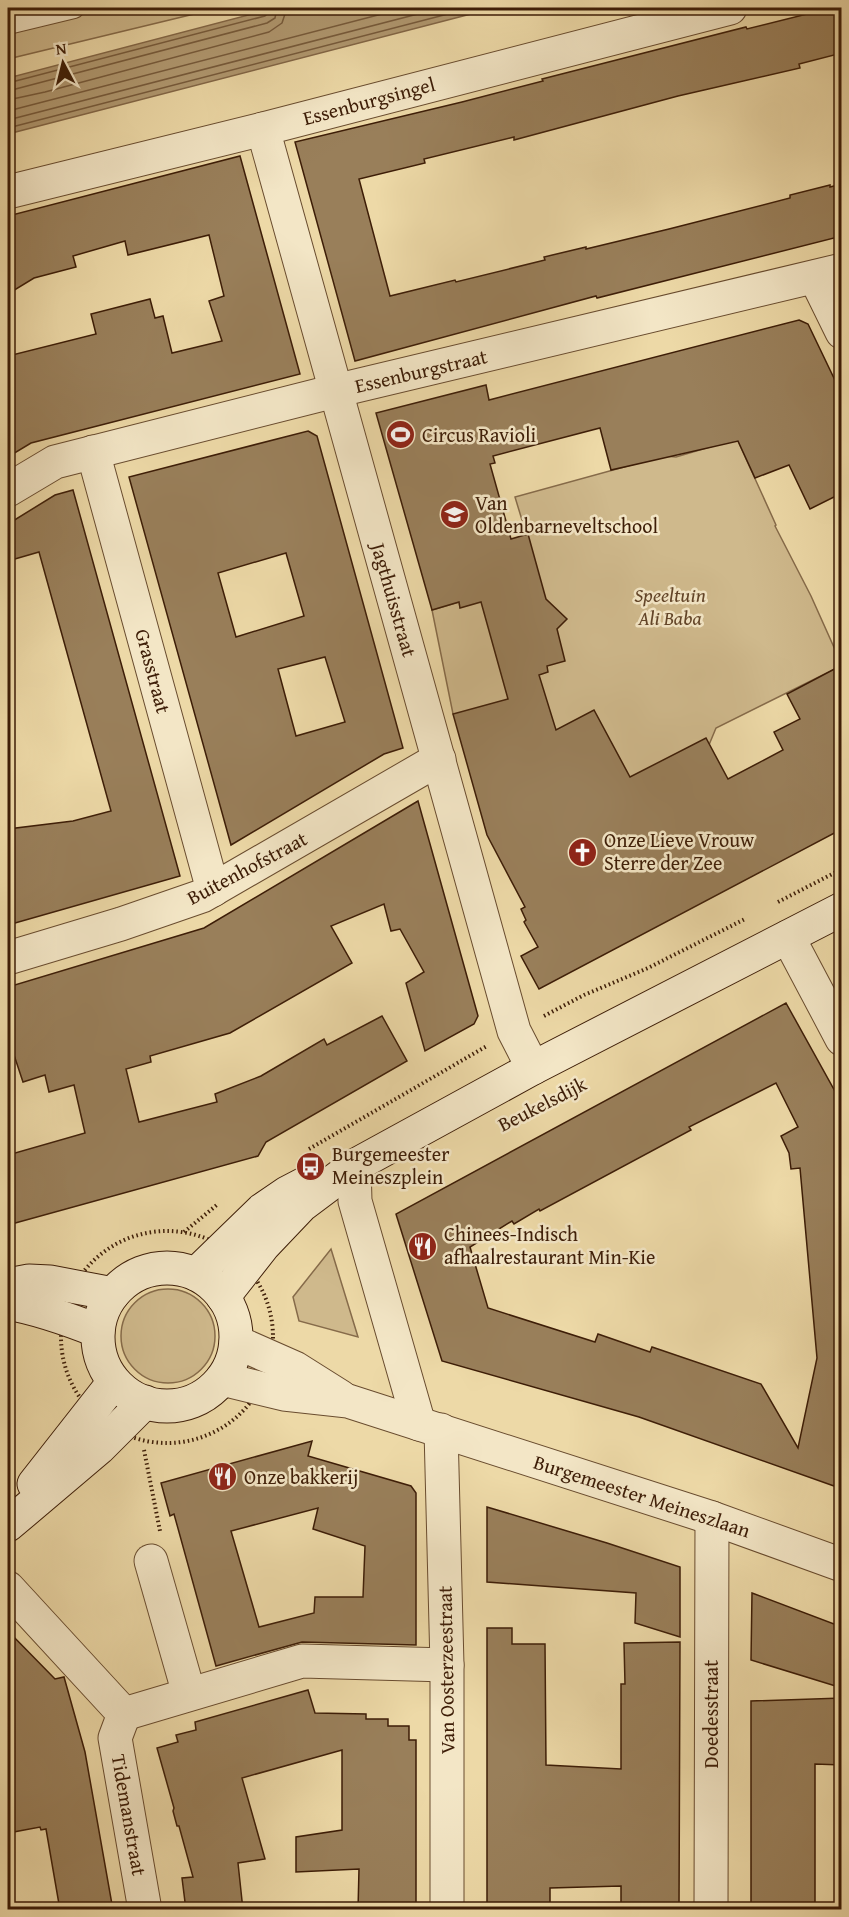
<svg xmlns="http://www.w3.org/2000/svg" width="849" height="1917" font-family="'Gentium Book Plus',serif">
<rect width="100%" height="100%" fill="#edd9a7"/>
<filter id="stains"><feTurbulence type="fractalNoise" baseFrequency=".00333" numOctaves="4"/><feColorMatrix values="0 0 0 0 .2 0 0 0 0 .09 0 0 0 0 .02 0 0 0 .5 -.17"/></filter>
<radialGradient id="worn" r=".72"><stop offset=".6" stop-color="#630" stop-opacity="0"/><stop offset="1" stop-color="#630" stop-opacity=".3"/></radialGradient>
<g fill="#cfb98c" stroke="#866b4a" stroke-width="1.5">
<polygon points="8,8 219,8 8,59"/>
<polygon points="737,439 776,525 775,526 811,596 841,663 841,666 716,728 667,846 549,746 453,714 432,610 459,602 460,607 528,534 525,530 515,497 664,456 676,457"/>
<polygon points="331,1249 358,1337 299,1321 293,1297"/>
<circle cx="168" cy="1336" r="47"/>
</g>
<polygon fill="#b19971" stroke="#836747" stroke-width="1.5" points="275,8 494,8 8,134 8,78"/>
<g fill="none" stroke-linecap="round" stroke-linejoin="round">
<g stroke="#775b3c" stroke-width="1.5">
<polyline points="8,83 265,16 269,13 270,8"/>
<polyline points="8,91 267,23 275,18 277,8"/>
<polyline points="8,100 45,92 269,32 282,23 287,8"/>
<polyline points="8,111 405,8"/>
<polyline points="8,120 441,8"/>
<polyline points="8,128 471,8"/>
</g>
</g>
<g fill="#997f5a" stroke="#3d1d07" stroke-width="1.5" fill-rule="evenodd">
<polygon points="831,8 842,8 842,53 799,64 800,68 678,96 514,140 514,137 424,159 425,163 359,179 390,296 455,280 456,282 545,260 544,257 586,247 586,249 669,229 790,198 790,195 830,185 830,187 842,184 842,236 597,298 596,296 355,361 295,142 462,102 543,81 542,79 746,27 747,29"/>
<polygon points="240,156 300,374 31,443 8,457 8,356 96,334 91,314 150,299 155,318 163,316 172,353 222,341 209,301 224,296 209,235 128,255 125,241 73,256 76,267 34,278 8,294 8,216"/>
<polygon points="799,320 808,324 842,395 842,493 810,509 789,465 755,478 738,441 611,470 600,428 493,456 495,463 490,464 511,539 528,534 546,599 567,619 557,629 565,661 547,666 548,672 539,675 556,730 594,710 630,777 706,738 728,779 783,750 774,732 800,719 787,694 842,665 842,829 539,989 521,956 538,947 524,922 526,920 521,909 525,907 487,835 453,714 508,699 481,602 460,608 459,602 432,610 376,413 486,385 489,400"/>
<path d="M 308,431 L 317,436 L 403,748 L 384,754 L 231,845 L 129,477 ZM 286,553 L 304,616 L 236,637 L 218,573 ZM 325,657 L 345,722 L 296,736 L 278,669 Z"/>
<polygon points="73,490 180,876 8,925 8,829 73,821 111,811 39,552 8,561 8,524 55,495"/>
<polygon points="418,801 478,1016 474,1024 425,1051 406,983 424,972 400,929 391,931 384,904 331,926 352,963 230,1033 150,1056 151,1062 126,1069 139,1122 217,1102 215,1094 261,1076 324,1039 327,1045 382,1016 407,1061 266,1142 258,1156 8,1225 8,1155 85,1133 74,1085 49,1092 45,1075 23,1082 8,1037 8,987 204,928"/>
<path d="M 786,1003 L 842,1104 L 842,1464 L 834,1486 L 639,1417 L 442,1361 L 396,1214 ZM 776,1083 L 798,1127 L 781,1136 L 789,1153 L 791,1169 L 800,1168 L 817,1358 L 798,1448 L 761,1384 L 652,1347 L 650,1352 L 598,1334 L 595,1342 L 488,1308 L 470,1247 L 512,1221 L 514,1224 L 539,1209 L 540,1211 L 691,1130 L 689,1127 Z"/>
<path d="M 312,1441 L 308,1456 L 411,1486 L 416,1493 L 416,1645 L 302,1642 L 216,1666 L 174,1514 L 170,1516 L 161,1483 ZM 318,1508 L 313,1529 L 365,1546 L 363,1597 L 315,1597 L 314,1613 L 259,1627 L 231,1531 Z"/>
<polygon points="487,1507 607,1543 680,1567 680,1637 635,1623 636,1593 487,1582"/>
<polygon points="752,1593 842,1627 842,1688 751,1660"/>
<polygon points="487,1628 512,1628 512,1644 545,1644 546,1765 621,1769 621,1684 625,1684 624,1643 680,1642 679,1910 621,1910 621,1886 550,1888 550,1910 487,1910"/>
<polygon points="8,1631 55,1679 64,1677 85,1752 113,1910 60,1910 46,1829 41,1830 40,1827 8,1833"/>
<polygon points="308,1690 315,1713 366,1714 366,1719 388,1719 388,1726 409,1726 409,1740 416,1740 416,1910 358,1910 359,1869 296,1872 296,1837 342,1830 342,1750 242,1778 265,1859 238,1863 243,1910 186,1910 182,1878 193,1877 179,1826 177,1826 173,1811 174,1808 157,1748 178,1742 176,1735 196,1730 195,1722"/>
<polygon points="842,1698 842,1765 815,1764 815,1910 751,1910 751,1701"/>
</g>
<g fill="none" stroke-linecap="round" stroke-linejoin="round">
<defs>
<polyline id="lane" points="8,24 74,8"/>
<g id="street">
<polyline points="263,129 514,1031 533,1068"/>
<polyline points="8,192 263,129 730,8"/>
<polyline points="815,277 842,332"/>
<polyline points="93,452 213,890"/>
<polyline points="8,490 55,462 335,391 842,270"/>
<polyline points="788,937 842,1039"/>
<polyline points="8,958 121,924 202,896 439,759"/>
<polyline points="354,1166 355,1201 419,1424"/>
<polyline points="236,1342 295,1368 341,1397"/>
<polyline points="222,1379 284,1394 348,1401 712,1518 842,1565"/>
<polyline points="441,1430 447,1665 447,1910"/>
<polyline points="151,1561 189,1694"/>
<polyline points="8,1588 124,1714"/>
<polyline points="124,1714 302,1661 447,1665"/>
<polyline points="124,1714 115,1738 145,1910"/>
<polyline points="711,1910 712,1518"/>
</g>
<g id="secondary">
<circle cx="167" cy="1337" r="69"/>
<polyline points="196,1274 262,1210 287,1193 310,1181"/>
<polyline points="8,1285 29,1281 50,1282 113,1294"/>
<polyline points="223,1297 263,1246 302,1205 354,1166 533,1068 842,909"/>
<path d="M 8,1303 C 40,1309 68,1319 98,1331"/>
<polyline points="34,1484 114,1382"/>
<polyline points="8,1525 99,1448 145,1402"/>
</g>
</defs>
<use href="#lane" stroke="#694c2f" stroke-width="22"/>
<use href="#street" stroke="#694c2f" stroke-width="35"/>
<use href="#secondary" stroke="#3d1d07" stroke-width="35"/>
<g stroke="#3d1d07" stroke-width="4" stroke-dasharray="1.5 3" stroke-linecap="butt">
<polyline points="778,902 842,869"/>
<polyline points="544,1016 584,995 648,968 745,919"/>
<polyline points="543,1103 574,1087"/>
<polyline points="309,1149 487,1046"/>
<circle cx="167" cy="1337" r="106"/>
<polyline points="184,1232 218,1204"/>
<polyline points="144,1450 160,1531"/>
</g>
<use href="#lane" stroke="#f3e6c6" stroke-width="20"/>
<use href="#street" stroke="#f3e6c6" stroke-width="33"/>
<use href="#secondary" stroke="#f3e6c6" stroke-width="33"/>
</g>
<defs>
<symbol id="stadium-disc" viewBox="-11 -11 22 22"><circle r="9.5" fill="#8f2418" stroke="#f3e6c6"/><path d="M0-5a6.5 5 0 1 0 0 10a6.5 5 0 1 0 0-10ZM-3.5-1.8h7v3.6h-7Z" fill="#fff"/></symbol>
<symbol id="school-disc" viewBox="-11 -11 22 22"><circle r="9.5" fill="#8f2418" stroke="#f3e6c6"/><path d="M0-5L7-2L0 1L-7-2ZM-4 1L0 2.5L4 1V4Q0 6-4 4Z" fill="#fff"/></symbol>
<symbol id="church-disc" viewBox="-11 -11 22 22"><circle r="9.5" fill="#8f2418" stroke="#f3e6c6"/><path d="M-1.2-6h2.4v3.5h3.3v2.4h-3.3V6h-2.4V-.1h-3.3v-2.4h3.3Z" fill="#fff"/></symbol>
<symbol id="bus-disc" viewBox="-11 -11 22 22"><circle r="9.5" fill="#8f2418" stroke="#f3e6c6"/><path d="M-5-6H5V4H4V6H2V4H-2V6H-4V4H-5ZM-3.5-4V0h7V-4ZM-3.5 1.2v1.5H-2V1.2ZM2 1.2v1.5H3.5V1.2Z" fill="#fff"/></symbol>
<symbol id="restaurant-disc" viewBox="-11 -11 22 22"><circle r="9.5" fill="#8f2418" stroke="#f3e6c6"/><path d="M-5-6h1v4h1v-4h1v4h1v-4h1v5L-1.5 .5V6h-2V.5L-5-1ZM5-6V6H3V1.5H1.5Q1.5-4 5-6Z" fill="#fff"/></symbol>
</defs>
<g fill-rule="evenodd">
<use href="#stadium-disc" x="384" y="418" width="33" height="33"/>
<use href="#school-disc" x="438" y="498" width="33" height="33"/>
<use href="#church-disc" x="566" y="836" width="33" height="33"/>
<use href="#bus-disc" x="294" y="1150" width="33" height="33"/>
<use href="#restaurant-disc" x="406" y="1230" width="33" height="33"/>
<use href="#restaurant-disc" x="206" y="1460" width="33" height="33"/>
</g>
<g text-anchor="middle" stroke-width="5" stroke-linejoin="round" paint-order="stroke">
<g font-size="20" fill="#3d1d07" stroke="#f3e6c6">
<text transform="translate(369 101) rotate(-15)" y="7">Essenburgsingel</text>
<text transform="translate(421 371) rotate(-13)" y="7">Essenburgstraat</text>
<text transform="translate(394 600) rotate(74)" y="7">Jagthuisstraat</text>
<text transform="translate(153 671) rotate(75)" y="7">Grasstraat</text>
<text transform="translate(247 868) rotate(-28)" y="7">Buitenhofstraat</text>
<text transform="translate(542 1104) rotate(-27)" y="7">Beukelsdijk</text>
<text transform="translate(642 1496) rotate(18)" y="7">Burgemeester Meineszlaan</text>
<text transform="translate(446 1670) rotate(-91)" y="7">Van Oosterzeestraat</text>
<text transform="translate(711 1714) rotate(-90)" y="7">Doedesstraat</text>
<text transform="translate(129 1815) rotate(80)" y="7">Tidemanstraat</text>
</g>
<g font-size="20" fill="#3d1d07" stroke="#f3e6c6" text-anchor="start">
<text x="422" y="442">Circus Ravioli</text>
<text x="475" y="510">Van<tspan x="475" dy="23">Oldenbarneveltschool</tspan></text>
<text x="604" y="847">Onze Lieve Vrouw<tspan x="604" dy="23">Sterre der Zee</tspan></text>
<text x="332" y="1161">Burgemeester<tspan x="332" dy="23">Meineszplein</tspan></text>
<text x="444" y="1241">Chinees-Indisch<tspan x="444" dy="23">afhaalrestaurant Min-Kie</tspan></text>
<text x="244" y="1484">Onze bakkerij</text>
</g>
<g font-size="20" font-style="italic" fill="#624428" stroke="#f3e6c6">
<text x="670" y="602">Speeltuin<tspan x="670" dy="23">Ali Baba</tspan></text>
</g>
</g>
<rect width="849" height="1917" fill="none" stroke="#edd9a7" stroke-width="30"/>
<rect x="9" y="9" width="831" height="1899" fill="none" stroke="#3d1d07" stroke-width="3"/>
<rect x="15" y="15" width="819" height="1887" fill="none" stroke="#3d1d07" stroke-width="1.5"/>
<g transform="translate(63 63) rotate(353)" stroke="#f3e6c6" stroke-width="4.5" paint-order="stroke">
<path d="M0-4.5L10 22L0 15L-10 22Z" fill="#3d1d07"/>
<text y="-9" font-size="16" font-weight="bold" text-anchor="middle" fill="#3d1d07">N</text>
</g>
<rect width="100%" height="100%" filter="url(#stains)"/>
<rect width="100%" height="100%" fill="url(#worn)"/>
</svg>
